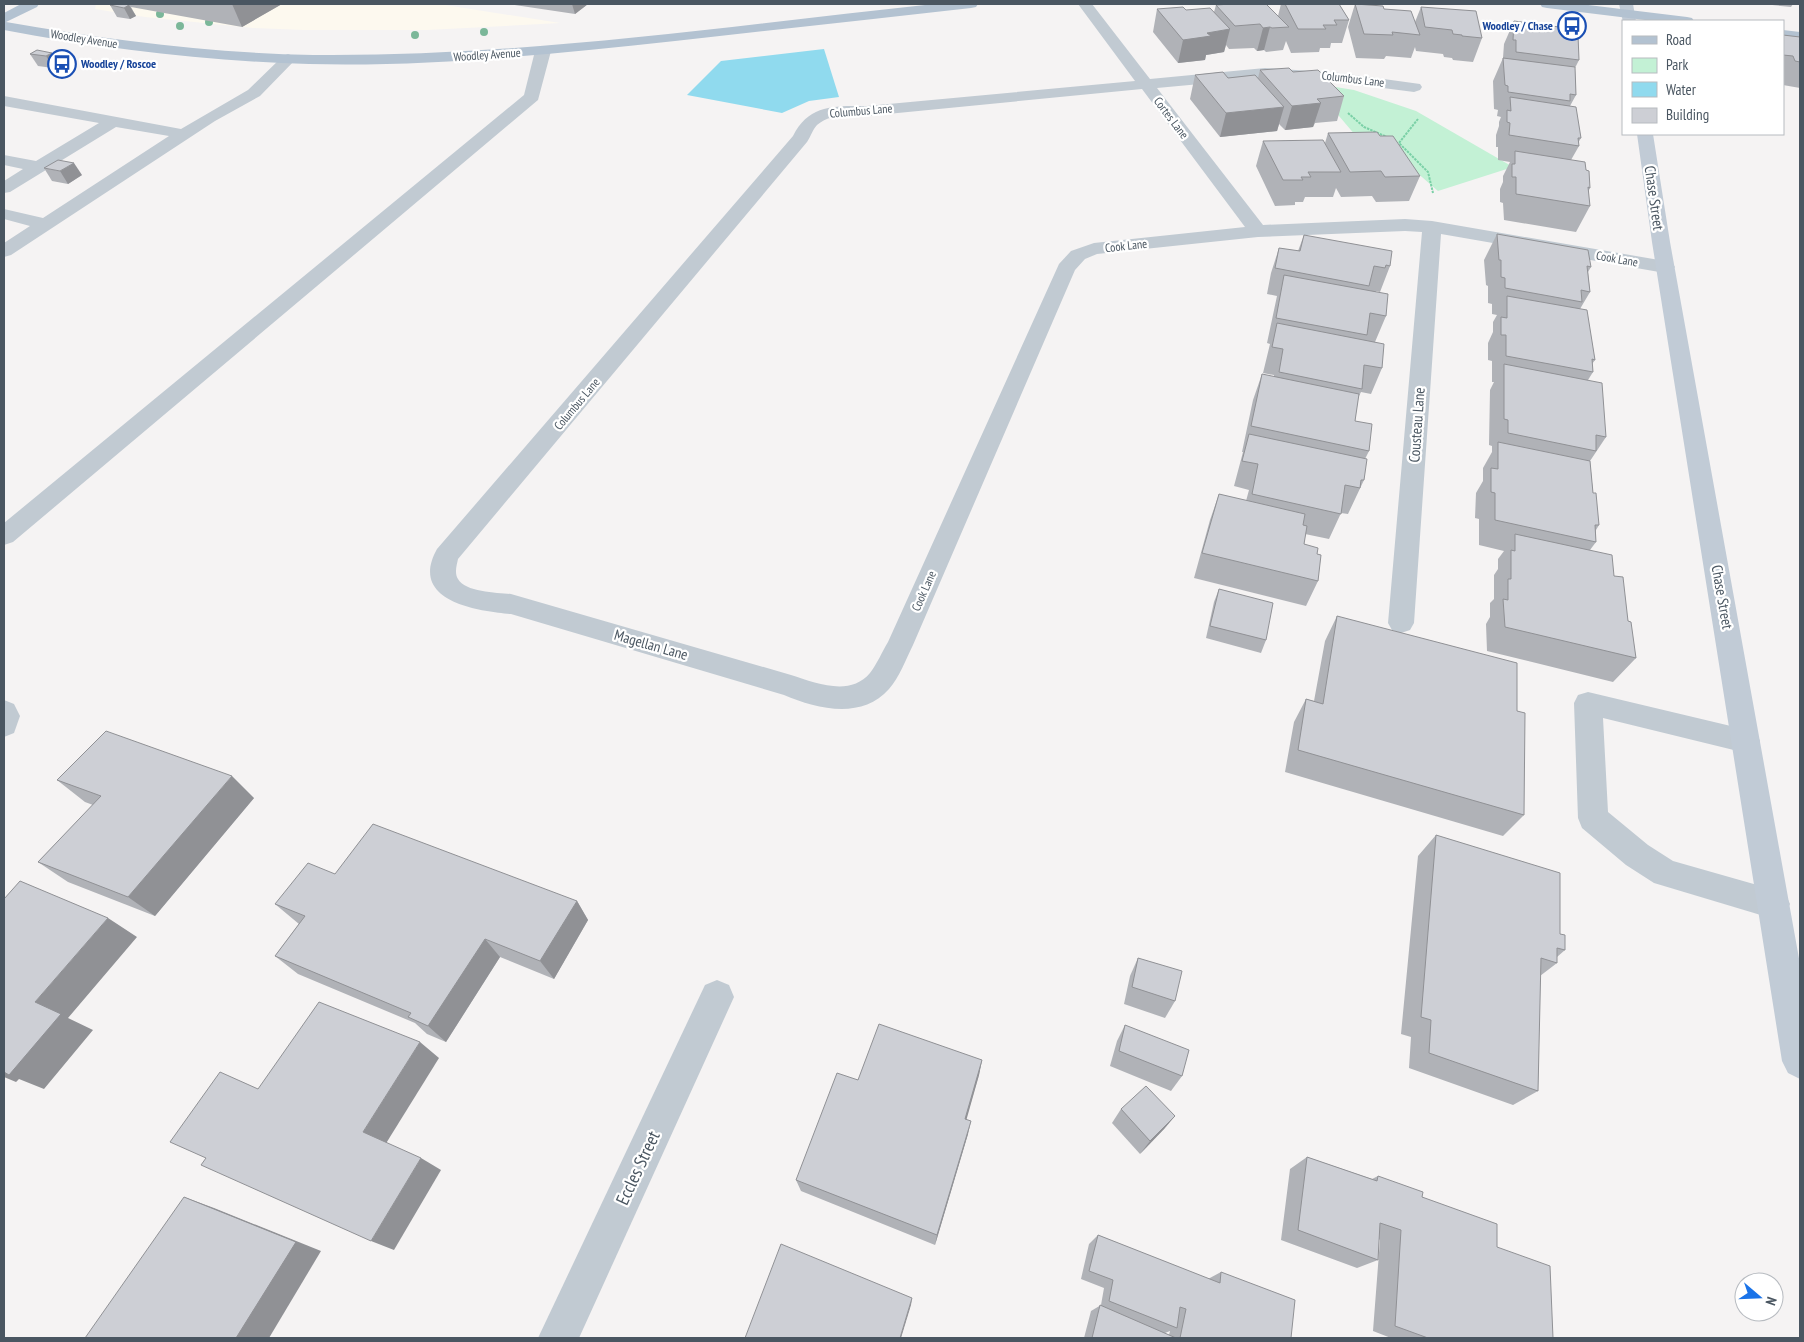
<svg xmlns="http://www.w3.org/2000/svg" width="1804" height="1342" font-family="'PT Sans Narrow',sans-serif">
<rect width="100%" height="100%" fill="#f5f3f3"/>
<polygon fill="#fdf9ef" points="96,4 439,4 560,23 427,30 304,30 253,28 145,17 95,9"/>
<polygon fill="#c3f1d5" points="1311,83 1354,90 1416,111 1513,167 1438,191 1383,143 1356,136"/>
<polygon fill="#90daee" points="824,49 839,97 809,101 782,113 687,95 721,61"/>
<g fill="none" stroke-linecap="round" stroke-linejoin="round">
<g stroke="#7ad0a6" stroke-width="2" stroke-dasharray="2.5 1" stroke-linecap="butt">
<polyline points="1348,113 1364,127 1387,137"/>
<polyline points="1418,119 1399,143 1428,172 1433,193"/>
</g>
<g fill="#c1cad2" fill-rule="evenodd">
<polygon points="543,46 548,48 551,51 538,100 13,542 4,545 4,523 524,95 535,51 538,48"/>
<polygon points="288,54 293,56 296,59 260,96 215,121 11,255 4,257 4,243 30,226 4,219 4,209 43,218 169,136 116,127 10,192 4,193 4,181 23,169 4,165 4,155 36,161 99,123 4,106 4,96 181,129 248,90 283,56"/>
<polygon points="1588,692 1756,732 1760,741 1756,750 1746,753 1603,718 1608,812 1648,845 1673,861 1785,893 1790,904 1785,915 1774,919 1654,883 1626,865 1582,828 1578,818 1574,703 1578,695"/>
</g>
<g fill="#c1cad2" fill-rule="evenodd">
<path d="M 1078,4 L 1092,4 L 1150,79 L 1265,68 L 1340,73 L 1420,84 L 1422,87 L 1420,90 L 1414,92 L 1321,80 L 1265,78 L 1157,88 L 1263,225 L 1405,219 L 1432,221 L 1665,261 L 1672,263 L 1675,267 L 1672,271 L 1665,273 L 1441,234 L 1414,623 L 1410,630 L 1401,633 L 1392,630 L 1388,623 L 1422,232 L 1405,231 L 1258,237 L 1097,254 L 1085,259 L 1075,270 L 913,645 C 906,659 899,678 889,689 C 862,720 817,709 784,695 L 511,614 C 477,611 408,601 437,549 L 793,136 C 809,104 835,106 867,106 L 1135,81 ZM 1142,89 L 1245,227 L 1094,243 L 1071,251 L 1059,264 L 888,642 C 882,652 877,664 870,673 C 850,697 816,683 791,675 L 511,594 C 498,593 465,592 458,579 C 454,572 457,565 458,559 L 807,142 C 811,136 813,129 817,125 C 830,113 851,116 867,116 Z"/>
<polygon points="4,700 14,704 20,716 14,733 4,737"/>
<polygon points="717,980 729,985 734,997 579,1338 538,1338 705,985"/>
</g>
<g fill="#c1cbd6" fill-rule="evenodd">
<polygon points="1619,4 1633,4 1636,21 1623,22"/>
<polygon points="1637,134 1653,134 1670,242 1800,964 1800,1079 1788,1073 1782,1061 1652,242"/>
</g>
<g fill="#b3c2d1" fill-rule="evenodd">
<path d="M 21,4 L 39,4 L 37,7 L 6,22 C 107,40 210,53 313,55 C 521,57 728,26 934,4 L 978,4 L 976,7 L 971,8 C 872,19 774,30 675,41 C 553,54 432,67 309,64 C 206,61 105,49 4,30 L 4,13 Z"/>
<polygon points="1540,4 1580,4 1687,17 1692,18 1694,21 1653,21 1547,8 1542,7"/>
<polygon points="1783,30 1800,32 1800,40 1783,38"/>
</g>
</g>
<g fill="#7bb799">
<circle cx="160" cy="14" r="4"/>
<circle cx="209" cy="22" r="4"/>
<circle cx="180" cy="26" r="4"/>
<circle cx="484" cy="32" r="4"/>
<circle cx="415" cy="35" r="4"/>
</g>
<g fill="#b0b2b7" fill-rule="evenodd">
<polygon points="112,4 282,4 242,27 131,7 136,16 130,19 117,17 110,5 113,4"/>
<polygon points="508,4 588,4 575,14"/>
<polygon points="1281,4 1339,4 1349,20 1342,43 1331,43 1330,48 1320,48 1319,52 1291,53 1286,41 1283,50 1266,52 1264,50 1257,51 1254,48 1229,49 1226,45 1224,52 1206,55 1205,60 1178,63 1153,32 1157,9 1214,12 1216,5 1278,16"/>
<polygon points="1355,4 1384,9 1415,22 1421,7 1482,38 1473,62 1453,60 1452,58 1444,57 1443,54 1416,51 1415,47 1411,58 1386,56 1384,59 1356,58 1348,27"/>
<polygon points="1762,4 1793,4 1791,7"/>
<polygon points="1514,21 1579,60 1575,68 1576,95 1570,106 1581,138 1578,143 1579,146 1571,160 1586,170 1590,188 1588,192 1590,206 1576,232 1504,220 1503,203 1500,202 1500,189 1503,182 1503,176 1510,162 1498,160 1498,147 1496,147 1496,135 1499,126 1499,122 1501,117 1497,116 1498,110 1494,109 1493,81 1503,58 1504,44"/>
<polygon points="1783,35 1800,37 1800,88 1783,85"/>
<polygon points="37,50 59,65 53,68 38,66 30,54"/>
<polygon points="1260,70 1293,72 1344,96 1337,121 1315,123 1313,127 1285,130 1279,124 1277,131 1220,137 1190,99 1195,75 1228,78 1258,78"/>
<polygon points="1328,133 1380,136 1420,176 1409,201 1376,202 1372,196 1341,197 1336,188 1333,197 1305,197 1303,202 1295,202 1295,205 1275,206 1256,166 1263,141 1325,143"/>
<polygon points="44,168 82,175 68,184 52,181"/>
<polygon points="1497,234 1591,267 1588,272 1590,292 1580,309 1595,360 1592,364 1593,372 1588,380 1606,437 1590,461 1593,493 1599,525 1596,530 1596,542 1590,550 1614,576 1628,621 1636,658 1613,682 1487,651 1486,624 1490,617 1490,603 1494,599 1494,575 1498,569 1498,559 1504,551 1479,545 1479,519 1475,518 1476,493 1483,481 1483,468 1492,452 1492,446 1489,445 1490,390 1494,382 1492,382 1492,361 1488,360 1488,343 1493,332 1493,322 1497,315 1492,314 1492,304 1488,303 1488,286 1486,285 1484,260"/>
<polygon points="1304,235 1390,266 1380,292 1376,291 1376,292 1386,316 1375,342 1382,368 1371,394 1361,392 1358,398 1355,421 1369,451 1365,459 1364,480 1348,514 1341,513 1329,539 1305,534 1304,544 1317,554 1318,581 1306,606 1194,578 1210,520 1219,494 1246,501 1249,490 1234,486 1243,452 1242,452 1253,400 1262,374 1274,377 1274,375 1263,373 1270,344 1267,343 1277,296 1267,294 1271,273 1279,248 1298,251"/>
<polygon points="1219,589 1266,640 1261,653 1206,638 1214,602"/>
<polygon points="1337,616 1524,815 1503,836 1285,772 1294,722 1306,699 1314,701 1325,641"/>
<polygon points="57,780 254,798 155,916 68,882 38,862 93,805 85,802"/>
<polygon points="1436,835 1560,934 1565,950 1557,957 1557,963 1540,976 1538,1091 1513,1105 1409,1068 1411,1037 1401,1034 1418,856"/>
<polygon points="335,874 577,901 588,920 554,979 500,957 446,1042 427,1034 415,1023 298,974 275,956 299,924 275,904"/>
<polygon points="1138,958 1175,1001 1165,1018 1124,1004 1130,976"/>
<polygon points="1125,1025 1182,1076 1171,1091 1110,1066 1117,1041"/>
<polygon points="982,1060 979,1075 966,1119 968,1134 935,1245 801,1191 796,1180 858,1080"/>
<polygon points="1121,1109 1175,1116 1164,1129 1140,1154 1112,1123"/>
<polygon points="1307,1157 1372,1179 1378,1176 1422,1197 1497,1247 1553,1338 1391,1338 1373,1331 1380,1240 1379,1239 1378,1260 1357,1268 1281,1240 1290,1169"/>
<path d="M 1098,1235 L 1208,1279 L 1221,1272 L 1291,1338 L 1084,1338 L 1091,1311 L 1101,1305 L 1104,1288 L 1081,1279 L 1089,1244 ZM 1170,1331 L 1169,1335 L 1165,1333 Z"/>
</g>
<g fill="#909195">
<polygon points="232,4 282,4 242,27"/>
<polygon points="572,4 588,4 575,14"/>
<polygon points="129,5 136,16 130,19 124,8"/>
<polygon points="1270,27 1264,50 1257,51 1263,28"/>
<polygon points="1230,29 1224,52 1206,55 1205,60 1178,63 1183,40 1207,33"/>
<polygon points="52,53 59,65 53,68 46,56"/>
<polygon points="1321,103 1313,127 1285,130 1292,106"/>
<polygon points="1284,107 1277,131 1220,137 1226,113"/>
<polygon points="74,163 82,175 68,184 60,171"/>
<polygon points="232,776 254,798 155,916 128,897"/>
<polygon points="577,901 588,920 554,979 540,961"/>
<polygon points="108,918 137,937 68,1018 93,1030 44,1089 19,1079 16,1082 4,1077 4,1072 35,1002"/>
<polygon points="485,939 500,957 446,1042 428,1026"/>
<polygon points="420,1042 439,1058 385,1145 363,1132"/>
<polygon points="982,1060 979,1075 963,1132 965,1119"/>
<polygon points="1175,1116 1164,1129 1140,1154 1150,1141"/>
<polygon points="971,1121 968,1134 935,1245 937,1235"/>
<polygon points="421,1158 441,1170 394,1250 371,1241"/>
<polygon points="184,1197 214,1208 321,1251 269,1338 236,1338"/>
<polygon points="912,1298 911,1305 901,1338 900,1338"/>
</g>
<g fill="#cdcfd5" stroke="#909195">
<polygon points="113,4 124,4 129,5 124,8 110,5"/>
<polygon points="1231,4 1266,4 1289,27 1272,28 1270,27 1263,28 1260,24 1235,26 1216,5"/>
<polygon points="1285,4 1339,4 1349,20 1334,20 1337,25 1323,25 1326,29 1298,29"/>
<polygon points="1355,4 1383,6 1384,9 1411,11 1420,35 1392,32 1393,35 1364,34"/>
<polygon points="1183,7 1186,10 1210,8 1230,29 1207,33 1211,36 1183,40 1157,9"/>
<polygon points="1421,7 1476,11 1482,38 1462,36 1462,35 1453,34 1452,30 1425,27"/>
<polygon points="1514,21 1574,29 1575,35 1578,35 1579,60 1516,52 1516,40 1513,40"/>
<polygon points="1783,35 1800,37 1800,62 1795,61 1793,56 1783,55"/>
<polygon points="37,50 52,53 46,56 30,54"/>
<polygon points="1503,58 1575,67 1576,95 1570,94 1570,101 1508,92 1508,86 1505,85"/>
<polygon points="1289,68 1293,72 1318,70 1344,96 1317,99 1321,103 1292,106 1260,70"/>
<polygon points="1223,72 1228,78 1255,75 1284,107 1226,113 1195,75"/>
<polygon points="1510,97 1576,107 1581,138 1578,138 1579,146 1509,135 1510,123 1507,122 1507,110 1511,111"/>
<polygon points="1377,132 1380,136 1393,136 1420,176 1385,177 1381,171 1350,172 1328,133"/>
<polygon points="1323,140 1341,172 1308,172 1311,177 1301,177 1303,180 1283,180 1263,141"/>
<polygon points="1515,151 1585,162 1586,170 1589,171 1590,188 1588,187 1590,206 1516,194 1516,177 1512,177 1512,164 1515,164"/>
<polygon points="58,160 74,163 60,171 44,168"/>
<polygon points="1497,234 1588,250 1591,267 1587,266 1590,292 1581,290 1582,302 1505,288 1505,278 1501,277 1501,260 1499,260"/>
<polygon points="1304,235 1392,251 1390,266 1386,265 1385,268 1374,266 1369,286 1275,268 1279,248 1300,251"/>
<polygon points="1284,275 1388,294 1386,316 1370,313 1367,335 1276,318"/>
<polygon points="1507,296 1587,310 1595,360 1592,359 1593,372 1506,356 1506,335 1501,335 1501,317 1507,318"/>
<polygon points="1277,323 1384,344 1382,368 1364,365 1362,389 1279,372 1283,349 1272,347"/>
<polygon points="1504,364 1602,383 1606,437 1596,435 1596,451 1508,433 1508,420 1504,419"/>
<polygon points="1262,374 1359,394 1355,421 1372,424 1369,451 1251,426"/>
<polygon points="1249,434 1367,459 1364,480 1361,480 1360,488 1345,485 1341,514 1252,494 1258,464 1242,461"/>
<polygon points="1498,442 1590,461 1593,493 1596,493 1599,525 1595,525 1596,542 1495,520 1495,493 1491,492 1491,468 1498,469"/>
<polygon points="1219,494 1305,514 1303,525 1307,526 1304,544 1318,548 1317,554 1321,555 1318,581 1202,553"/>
<polygon points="1515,534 1612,555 1614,576 1623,577 1628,621 1631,622 1636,658 1505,627 1503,599 1508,600 1508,579 1511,579 1511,550 1515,551"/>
<polygon points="1219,589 1273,603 1266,640 1210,626"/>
<polygon points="1337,616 1517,663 1517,711 1525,713 1524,815 1298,750 1306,699 1323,704"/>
<polygon points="106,731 232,776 128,897 38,862 101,796 57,780"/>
<polygon points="373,824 577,901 540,961 485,939 428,1026 408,1017 411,1013 275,956 305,916 275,904 308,863 335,874"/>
<polygon points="1436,835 1560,873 1560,934 1565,935 1565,950 1557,948 1557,963 1541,958 1538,1091 1429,1053 1431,1020 1421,1017"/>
<polygon points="20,881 108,918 35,1002 61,1014 9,1075 4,1072 4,899"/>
<polygon points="1138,958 1182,971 1175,1001 1132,987"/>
<polygon points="319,1002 420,1042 363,1132 421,1158 371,1241 201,1165 206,1158 170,1142 220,1072 258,1089"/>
<polygon points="879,1024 982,1060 965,1119 971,1121 937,1235 796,1180 837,1073 858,1080"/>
<polygon points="1125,1025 1189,1050 1182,1076 1119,1051"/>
<polygon points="1146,1086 1175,1116 1150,1141 1121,1109"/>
<polygon points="1307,1157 1377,1181 1378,1176 1423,1192 1422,1197 1497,1224 1497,1247 1550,1266 1553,1338 1428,1338 1395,1326 1401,1230 1380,1223 1378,1260 1298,1230"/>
<polygon points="184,1197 296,1242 236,1338 85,1338"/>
<polygon points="1098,1235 1220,1283 1221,1272 1295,1300 1291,1338 1180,1338 1186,1309 1180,1307 1177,1328 1109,1301 1113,1280 1089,1271"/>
<polygon points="781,1244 912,1298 900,1338 745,1338"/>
<polygon points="1100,1305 1176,1338 1092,1338"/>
</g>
<defs>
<symbol id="bus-ring" viewBox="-11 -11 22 22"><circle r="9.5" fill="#fff" stroke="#1a4fb4" stroke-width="1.5"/><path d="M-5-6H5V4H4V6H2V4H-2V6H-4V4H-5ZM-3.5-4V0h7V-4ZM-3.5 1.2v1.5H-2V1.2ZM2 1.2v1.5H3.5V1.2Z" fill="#1a4fb4"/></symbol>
</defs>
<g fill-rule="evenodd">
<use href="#bus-ring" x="1556" y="10" width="32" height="32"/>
<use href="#bus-ring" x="46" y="48" width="32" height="32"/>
</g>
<g text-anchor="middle" stroke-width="4.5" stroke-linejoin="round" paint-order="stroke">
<g font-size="12" font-weight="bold" fill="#164399" stroke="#fff" text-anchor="end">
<text x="1553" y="30">Woodley / Chase</text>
<text x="81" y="68" text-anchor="start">Woodley / Roscoe</text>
</g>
<g font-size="12" fill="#4a5661" stroke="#fff">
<text transform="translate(84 39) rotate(9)" y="4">Woodley Avenue</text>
<text transform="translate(487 55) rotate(-4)" y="4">Woodley Avenue</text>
<text transform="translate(1353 79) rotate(7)" y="4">Columbus Lane</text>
<text transform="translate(861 111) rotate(-5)" y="4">Columbus Lane</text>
<text transform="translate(1171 118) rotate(53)" y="4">Cortes Lane</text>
<text transform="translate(1126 246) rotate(-6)" y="4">Cook Lane</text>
<text transform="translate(1617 259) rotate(10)" y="4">Cook Lane</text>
<text transform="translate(577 404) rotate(-50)" y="4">Columbus Lane</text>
<text transform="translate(924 591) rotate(-66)" y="4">Cook Lane</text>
</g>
<g font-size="15" fill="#4a5661" stroke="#fff">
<text transform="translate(1654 198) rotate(82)" y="5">Chase Street</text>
<text transform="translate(1417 425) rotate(-86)" y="5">Cousteau Lane</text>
<text transform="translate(1722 597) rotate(80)" y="5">Chase Street</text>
<text transform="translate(651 645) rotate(16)" y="5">Magellan Lane</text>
</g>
<g font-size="18" fill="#4a5661" stroke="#fff">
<text transform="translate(638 1168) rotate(-65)" y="6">Eccles Street</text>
</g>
</g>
<rect width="1804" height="1342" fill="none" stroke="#4a5661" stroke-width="10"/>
<rect x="1622" y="20" width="162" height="115" fill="#ffffff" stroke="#b7bbc0"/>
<rect x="1632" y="36" width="25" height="8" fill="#b3c2d1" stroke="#b7bbc0"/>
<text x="1666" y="45" font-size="15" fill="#4a5661">Road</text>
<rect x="1632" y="58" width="25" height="15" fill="#c3f1d5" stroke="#b7bbc0"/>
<text x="1666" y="70" font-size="15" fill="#4a5661">Park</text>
<rect x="1632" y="82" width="25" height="15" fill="#90daee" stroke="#b7bbc0"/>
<text x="1666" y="95" font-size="15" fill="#4a5661">Water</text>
<rect x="1632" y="108" width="25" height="15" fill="#cdcfd5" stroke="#b7bbc0"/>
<text x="1666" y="120" font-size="15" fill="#4a5661">Building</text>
<g transform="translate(1759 1297) rotate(109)"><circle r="24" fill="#ffffff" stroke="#b7bbc0"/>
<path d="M0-4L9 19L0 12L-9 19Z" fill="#1a73e8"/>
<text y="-8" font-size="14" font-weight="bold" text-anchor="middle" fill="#4a5661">N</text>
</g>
</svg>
